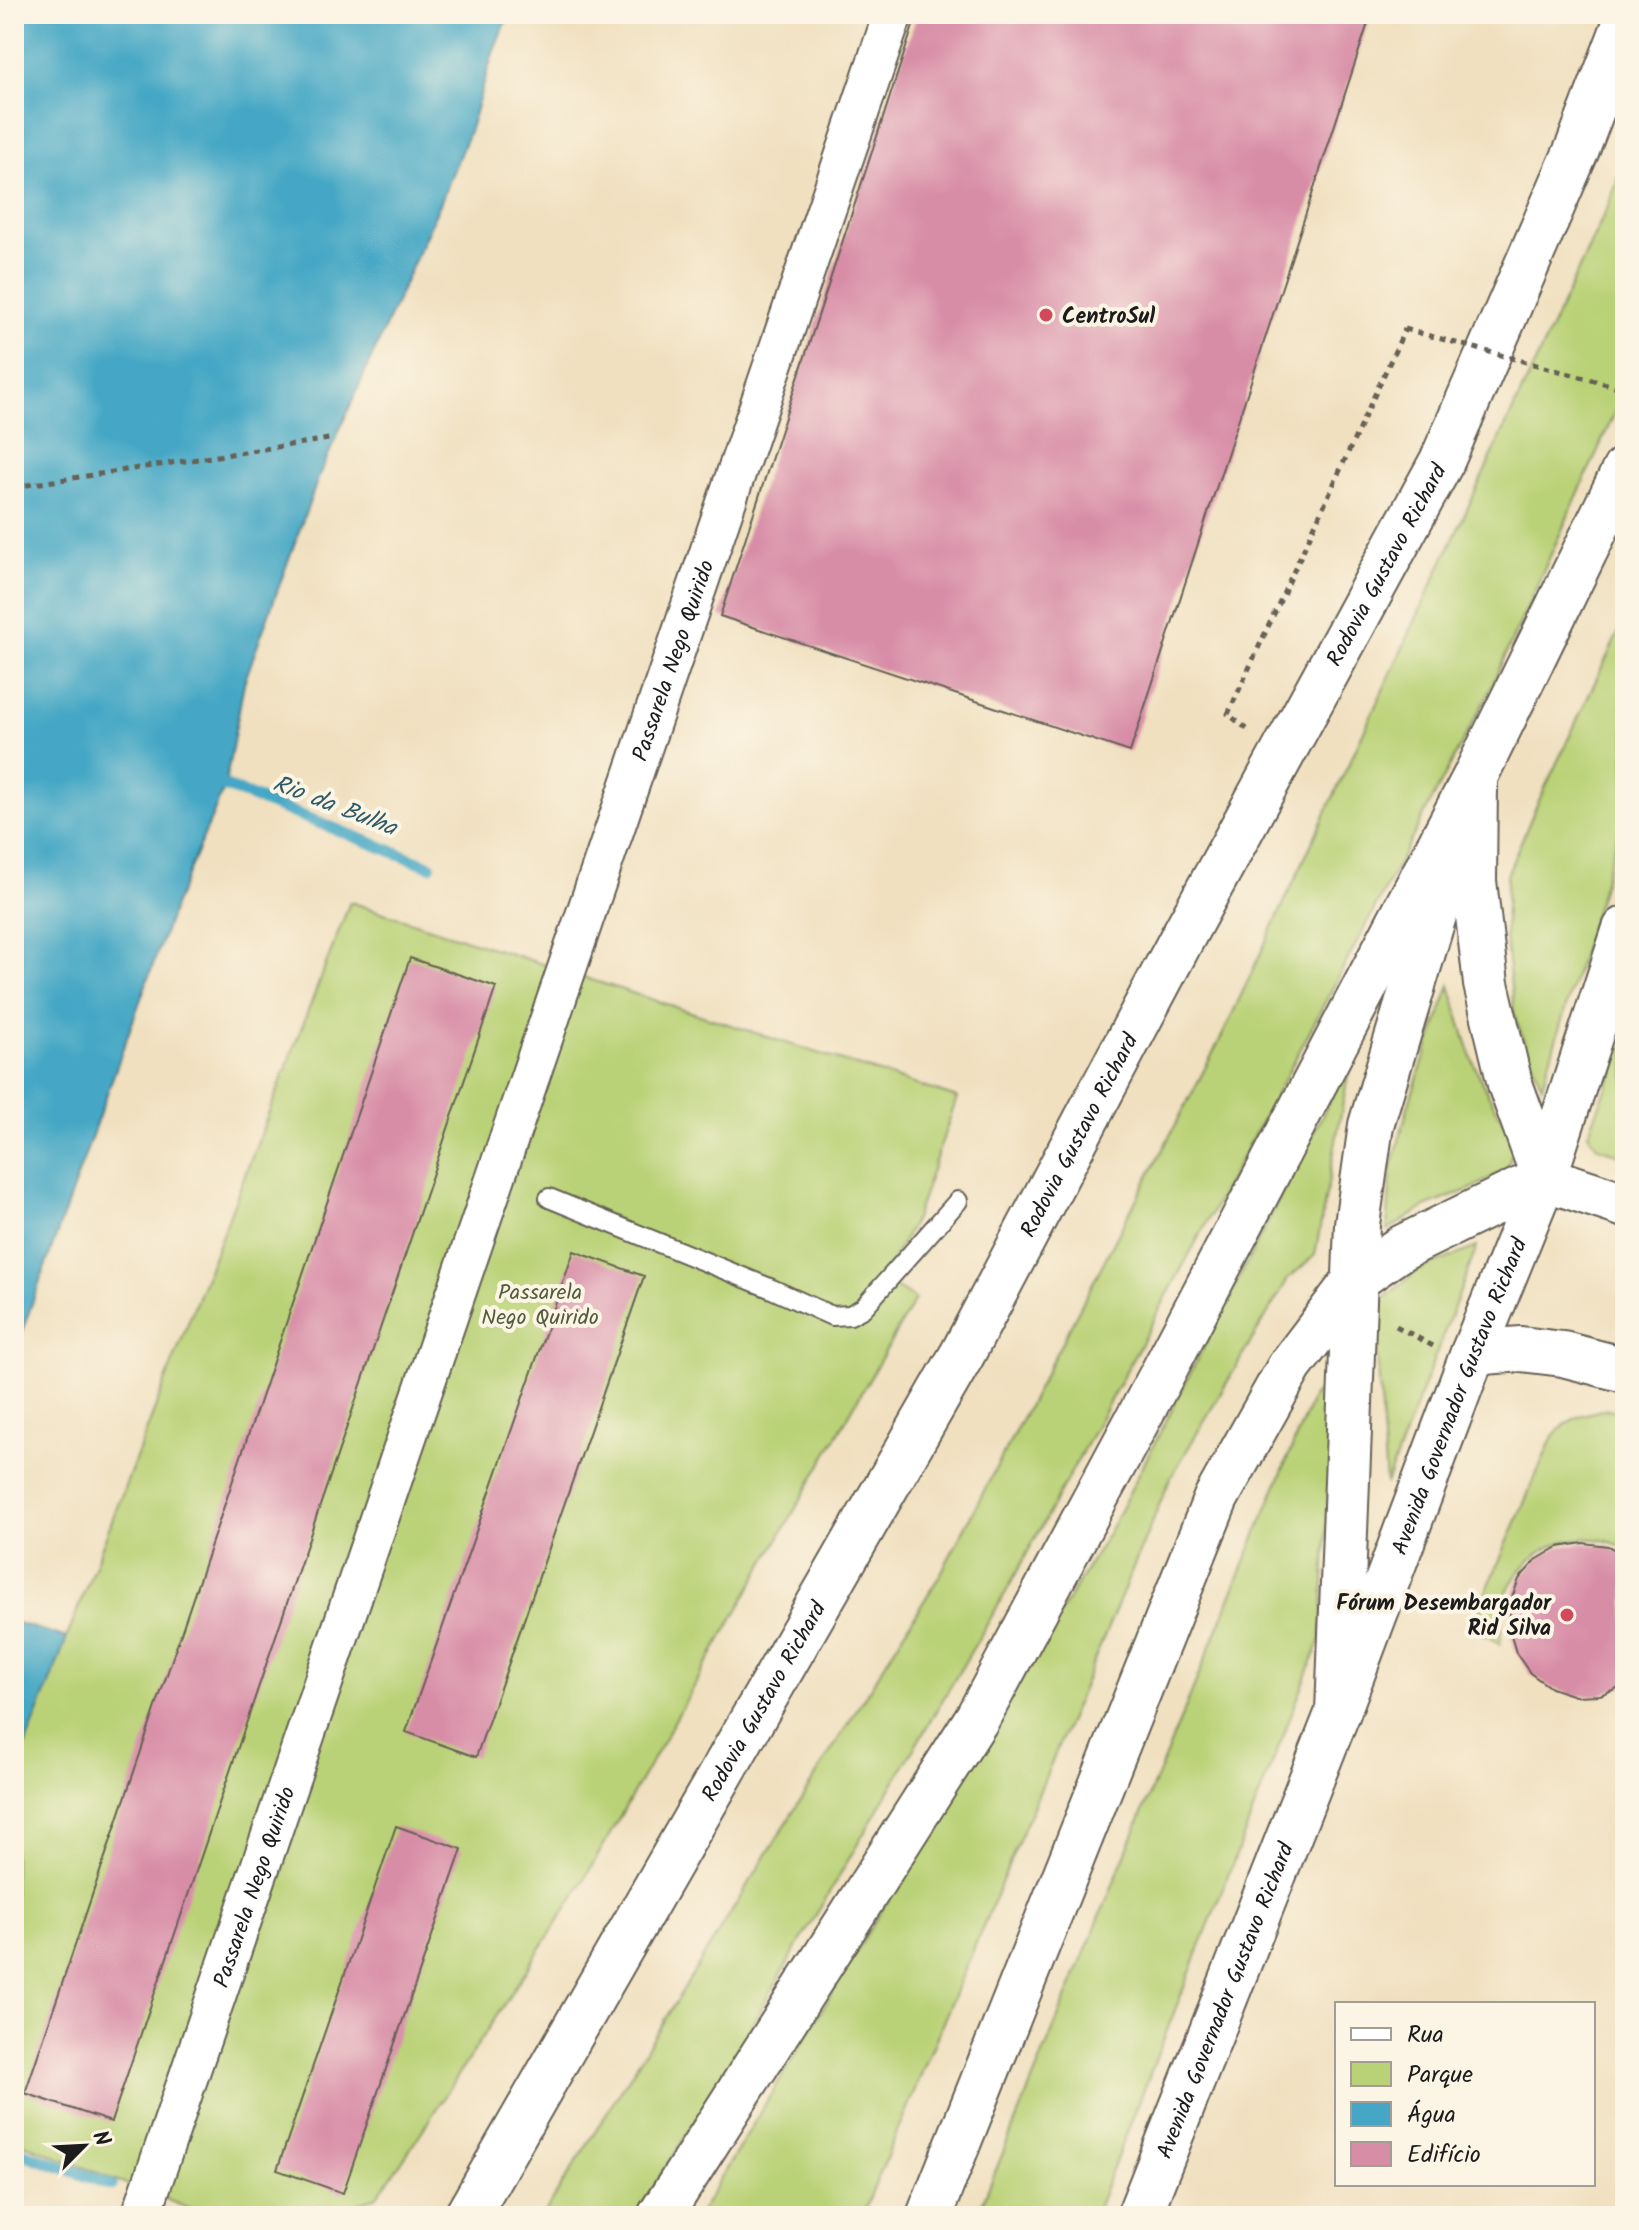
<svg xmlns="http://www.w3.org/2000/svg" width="1639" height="2230" font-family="Kalam,sans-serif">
<rect width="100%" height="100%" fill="#fcf5e5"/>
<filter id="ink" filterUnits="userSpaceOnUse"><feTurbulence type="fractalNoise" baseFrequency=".0125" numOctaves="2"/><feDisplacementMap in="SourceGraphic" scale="16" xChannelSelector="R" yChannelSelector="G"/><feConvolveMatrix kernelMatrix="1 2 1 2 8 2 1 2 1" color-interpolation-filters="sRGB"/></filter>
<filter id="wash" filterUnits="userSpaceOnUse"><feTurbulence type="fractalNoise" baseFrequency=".006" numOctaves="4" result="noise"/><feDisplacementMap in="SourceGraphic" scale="32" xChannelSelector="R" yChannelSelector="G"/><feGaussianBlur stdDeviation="1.8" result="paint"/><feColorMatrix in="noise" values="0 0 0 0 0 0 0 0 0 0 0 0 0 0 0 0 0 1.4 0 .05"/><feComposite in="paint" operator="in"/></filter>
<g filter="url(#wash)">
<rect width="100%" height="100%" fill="#f0e0c0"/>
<g fill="#bad277" stroke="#6b774a" stroke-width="2">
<polygon points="1625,158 1625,390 1487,696 1292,1065 1006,1592 693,2124 635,2216 543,2216 940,1575 1224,1032 1608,206"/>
<polygon points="1625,619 1625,812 1542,1086 1515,1018 1505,937 1507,875 1534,811"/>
<polygon points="350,902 957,1098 915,1219 882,1279 915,1299 577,1892 405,2157 376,2197 344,2208 308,2216 208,2216 14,2140 14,1775"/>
<path d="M 1450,985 C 1467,1047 1477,1087 1517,1139 L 1507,1168 L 1473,1188 L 1425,1207 L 1387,1231 L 1391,1171 L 1409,1103 Z"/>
<polygon points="1625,1042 1625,1143 1620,1155 1598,1147 1588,1134"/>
<polygon points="1351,1059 1315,1255 1288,1279 1170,1479 862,2216 698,2216 1110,1530"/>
<polygon points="1477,1247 1386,1484 1374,1307 1418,1270"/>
<polygon points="1326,1386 1334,1390 1321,1639 1094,2216 977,2216 1313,1396"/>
<path d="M 1608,1409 L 1625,1413 L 1625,1548 C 1577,1523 1520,1550 1504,1600 C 1500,1613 1502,1630 1500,1644 L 1471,1627 L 1552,1438 C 1570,1417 1581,1414 1608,1409 Z"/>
</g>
<g fill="#45a7c5" stroke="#306270" stroke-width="2">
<polygon points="14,14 509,14 493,53 470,129 442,199 319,476 244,683 225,786 174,906 14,1354"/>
<polygon points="14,1622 67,1638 14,1775"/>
</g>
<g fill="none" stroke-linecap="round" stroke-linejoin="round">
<g stroke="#45a7c5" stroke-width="12">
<polyline points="225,786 430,866"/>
<polyline points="14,2150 112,2185"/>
</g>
</g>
<g id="blocks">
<g fill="#d88da7">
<polygon points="917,14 1371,14 1130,752 720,616"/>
<polygon points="410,958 496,987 111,2122 25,2093"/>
<polygon points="574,1251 644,1276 476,1757 406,1732"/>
<polygon points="1583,1543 1608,1546 1625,1555 1625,1685 1600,1695 1575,1696 1551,1688 1530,1673 1516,1653 1509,1628 1510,1603 1519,1579 1536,1560 1558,1547"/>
<polygon points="396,1826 462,1849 343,2193 277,2170"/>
</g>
</g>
</g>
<g filter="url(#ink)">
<use href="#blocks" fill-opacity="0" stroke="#666155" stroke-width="2"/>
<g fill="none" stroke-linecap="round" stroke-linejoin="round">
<defs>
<polyline id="lane" points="549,1198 772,1289 832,1316 850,1315 863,1308 958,1201"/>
<g id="street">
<path id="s1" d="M 141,2216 L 893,14"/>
</g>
<g id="secondary">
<polyline points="1544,1178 1625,1205"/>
<polyline points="1473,1353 1521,1349 1563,1354 1625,1370"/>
</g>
<g id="primary">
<polyline points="929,2216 1216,1498 1290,1366 1356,1279 1401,1248 1544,1178"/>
<path id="s2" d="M 1139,2216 L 1338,1712 L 1473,1353 L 1544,1178 L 1625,929"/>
</g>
<g id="highway">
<polyline points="1475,784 1474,881 1486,984 1510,1084 1544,1178"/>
<polyline points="1338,1712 1357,1224 1371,1125 1445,879"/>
<path id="s3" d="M 467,2216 L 963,1353 L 1180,942 L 1442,461 L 1578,147 L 1625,24"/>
<polyline points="660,2216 978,1717 1159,1380 1475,777 1625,469"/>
</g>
</defs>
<use href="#lane" stroke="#666155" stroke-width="22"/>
<use href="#street" stroke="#666155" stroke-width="42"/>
<use href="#secondary" stroke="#666155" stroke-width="48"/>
<use href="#primary" stroke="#666155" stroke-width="48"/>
<use href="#highway" stroke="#666155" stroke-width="48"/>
<g stroke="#666155" stroke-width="5" stroke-dasharray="6 6" stroke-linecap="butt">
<polyline points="14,487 329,439"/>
<polyline points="1247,729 1228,714 1405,329"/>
<polyline points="1396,1326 1433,1346"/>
</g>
<use href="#lane" stroke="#fff" stroke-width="18"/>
<use href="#street" stroke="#fff" stroke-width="38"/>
<use href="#secondary" stroke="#fff" stroke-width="44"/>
<use href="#primary" stroke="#fff" stroke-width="44"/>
<use href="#highway" stroke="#fff" stroke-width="44"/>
<polyline stroke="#666155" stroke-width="5" stroke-dasharray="6 6" stroke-linecap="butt" points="1405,329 1625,389"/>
</g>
</g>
<g fill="#d1495b" stroke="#fcf5e5" stroke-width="3">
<circle cx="1046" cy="315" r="8"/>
<circle cx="1567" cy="1615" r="8"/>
</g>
<g text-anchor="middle" stroke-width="8" stroke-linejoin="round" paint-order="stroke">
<g font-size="22" font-weight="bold" fill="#1c1c1c" stroke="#fcf5e5" text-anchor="start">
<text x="1062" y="323">CentroSul</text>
<text x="1551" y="1610" text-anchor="end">Fórum Desembargador<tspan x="1551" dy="25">Rid Silva</tspan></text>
</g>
<g font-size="22" fill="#1c1c1c" stroke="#fcf5e5">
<text dy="8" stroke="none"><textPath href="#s3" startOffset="1890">Rodovia Gustavo Richard</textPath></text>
<text dy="8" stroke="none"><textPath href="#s1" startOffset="1644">Passarela Nego Quirido</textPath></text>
<text dy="8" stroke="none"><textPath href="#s3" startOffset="1242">Rodovia Gustavo Richard</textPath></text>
<text dy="8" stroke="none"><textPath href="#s2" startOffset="880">Avenida Governador Gustavo Richard</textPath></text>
<text dy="8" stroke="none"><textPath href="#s3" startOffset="594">Rodovia Gustavo Richard</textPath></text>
<text dy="8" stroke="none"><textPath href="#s1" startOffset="348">Passarela Nego Quirido</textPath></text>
<text dy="8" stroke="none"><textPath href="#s2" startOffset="232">Avenida Governador Gustavo Richard</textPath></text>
</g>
<g font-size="22" fill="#535c3c" stroke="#fcf5e5">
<text x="540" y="1299">Passarela<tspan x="540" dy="25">Nego Quirido</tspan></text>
</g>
<g font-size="24" font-style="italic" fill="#2e5b68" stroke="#fcf5e5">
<text transform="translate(335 805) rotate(21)" y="8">Rio da Bulha</text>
</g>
</g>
<rect width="1639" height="2230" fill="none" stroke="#fcf5e5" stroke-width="48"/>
<rect x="1335" y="2002" width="260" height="184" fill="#fcf5e5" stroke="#a29e95" stroke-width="2"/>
<rect x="1351" y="2028" width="40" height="12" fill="#ffffff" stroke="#a29e95" stroke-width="2"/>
<text x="1407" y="2042" font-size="24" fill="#1c1c1c">Rua</text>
<rect x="1351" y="2062" width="40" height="24" fill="#bad277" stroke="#a29e95" stroke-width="2"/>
<text x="1407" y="2082" font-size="24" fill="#1c1c1c">Parque</text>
<rect x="1351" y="2102" width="40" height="24" fill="#45a7c5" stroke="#a29e95" stroke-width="2"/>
<text x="1407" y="2122" font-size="24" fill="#1c1c1c">Água</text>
<rect x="1351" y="2142" width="40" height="24" fill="#d88da7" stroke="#a29e95" stroke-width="2"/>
<text x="1407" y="2162" font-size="24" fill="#1c1c1c">Edifício</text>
<g transform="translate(84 2146) rotate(66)" stroke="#fcf5e5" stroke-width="6" paint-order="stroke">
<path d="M0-6L14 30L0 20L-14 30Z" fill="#1c1c1c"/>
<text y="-12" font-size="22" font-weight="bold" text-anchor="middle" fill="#1c1c1c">N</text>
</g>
</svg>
